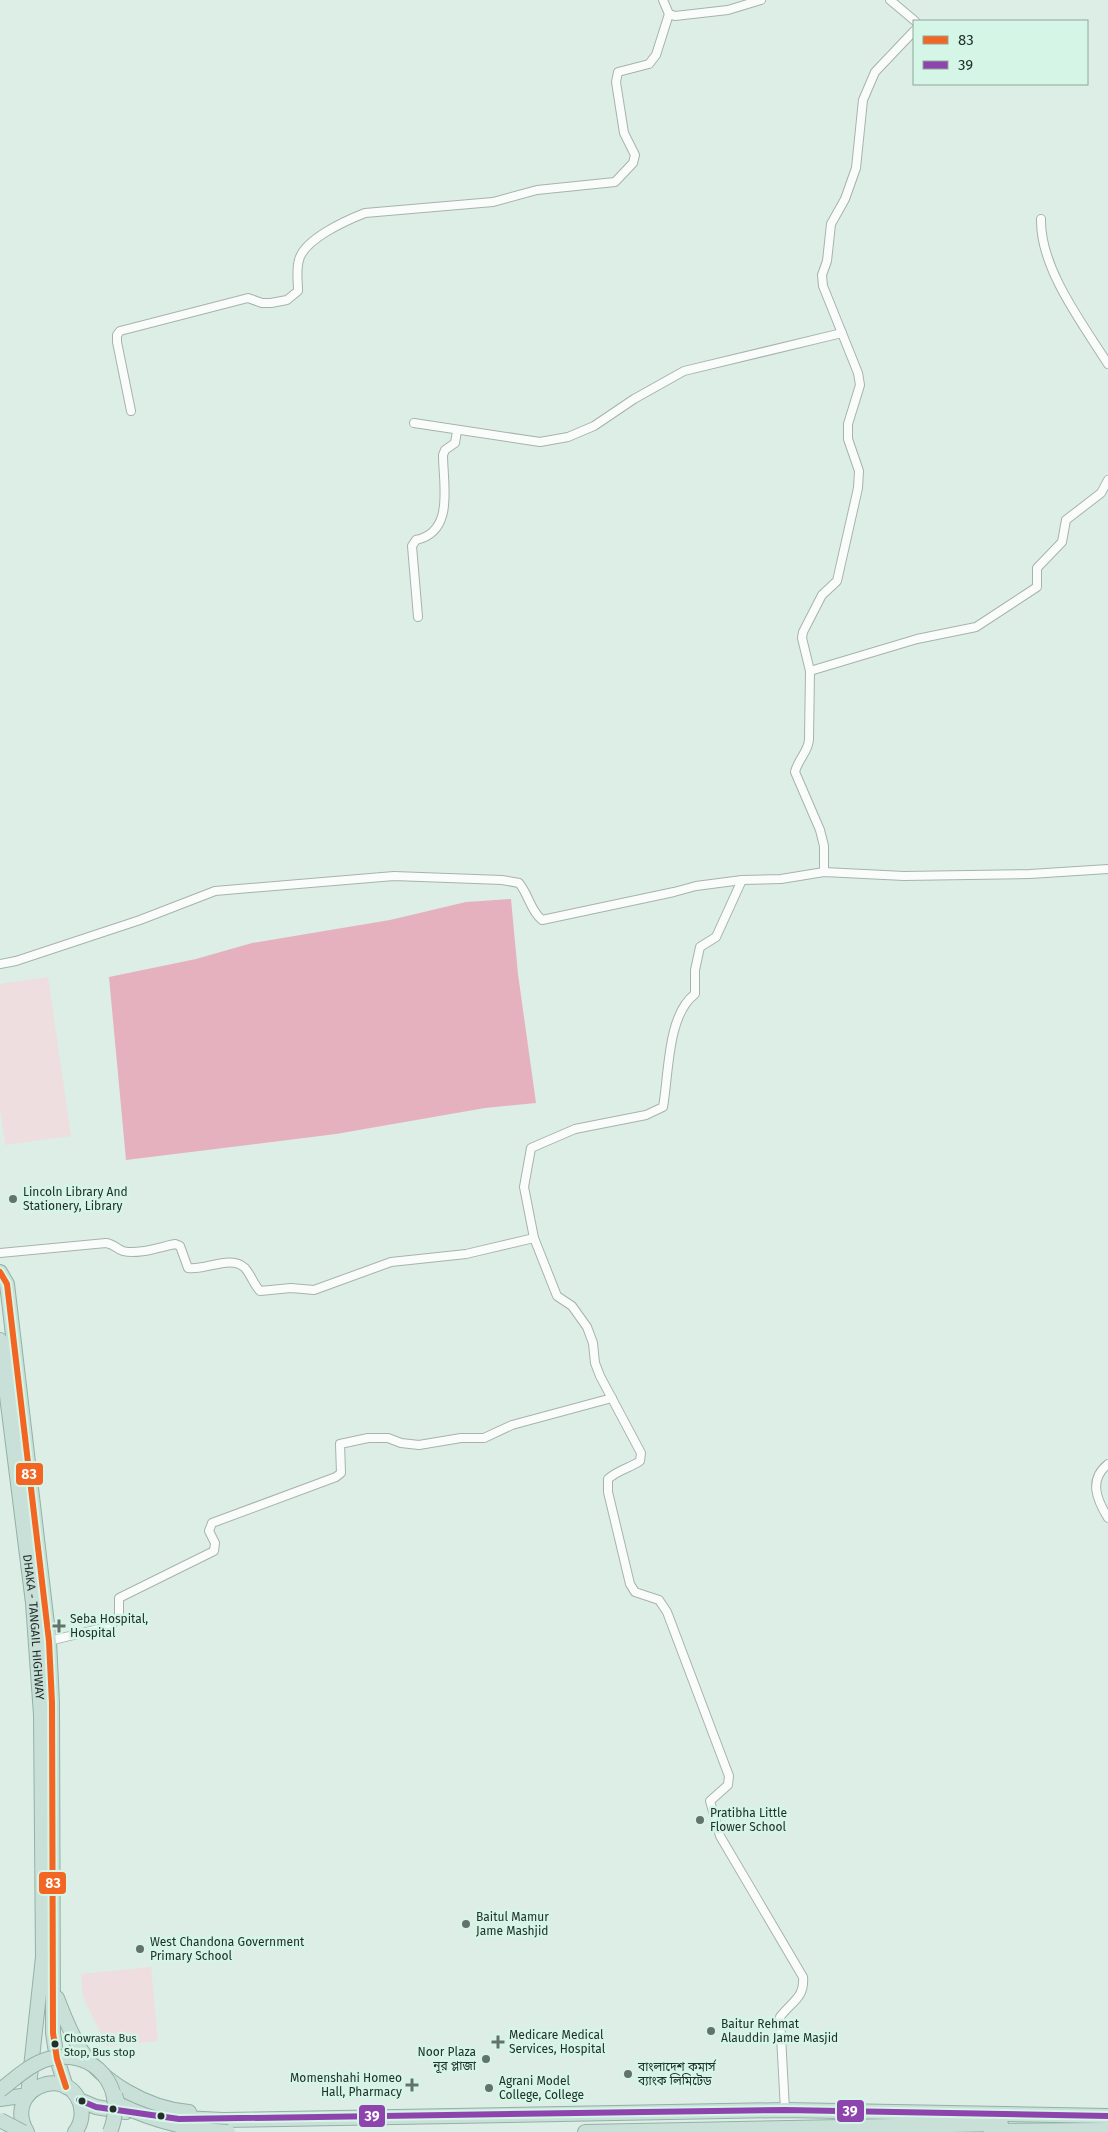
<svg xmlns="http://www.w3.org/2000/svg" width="1108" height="2132" font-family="'Fira Sans','Noto Sans Bengali',sans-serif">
<rect width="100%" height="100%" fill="#ddeee6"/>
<g fill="#eedee0">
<polygon points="48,977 71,1136 5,1145 0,1109 0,984"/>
<polygon points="151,1967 158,2041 107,2046 83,1997 81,1974"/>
</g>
<polygon fill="#e6b1bf" points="511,899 518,974 536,1103 485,1108 336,1134 126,1160 109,977 196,959 252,943 390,920 466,902"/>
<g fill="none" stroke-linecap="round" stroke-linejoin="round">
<defs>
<g id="street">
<polyline points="663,0 669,14 675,16 728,10 761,0"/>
<polyline points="890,0 915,21"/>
<path d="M 1041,219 C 1040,268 1082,323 1108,364"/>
<path d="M 131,411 L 117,342 L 117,335 L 120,331 L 248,298 L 262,303 L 271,303 L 287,300 L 298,291 C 298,281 296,270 299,260 C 304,239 347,220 365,213 L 493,202 L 537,190 L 615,182 L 633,163 L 635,155 L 624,133 L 616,82 L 618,72 L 649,64 L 656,55 L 669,14"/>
<polyline points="414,423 540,442 568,437 594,426 634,399 684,371 842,333"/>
<path d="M 418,617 L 412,546 L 416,540 C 455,532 443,484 443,455 L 445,450 L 455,443 L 457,431"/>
<polyline points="810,671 917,639 976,627 1037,587 1037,568 1062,542 1066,520 1101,493 1108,480"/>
<path d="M 824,872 L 824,846 L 820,830 L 795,772 C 798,759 809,751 809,739 L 810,671 L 802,638 L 803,632 L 822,595 L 837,581 L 858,488 L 859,471 L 848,439 L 848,424 L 860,385 L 858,373 L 823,286 L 822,275 L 827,261 L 831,224 L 845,199 L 856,168 L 863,100 L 875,72 L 914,31"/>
<path d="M 742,880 L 716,937 L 700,947 L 695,970 L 695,994 C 667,1015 669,1074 663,1107 L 646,1115 L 575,1129 L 531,1148 L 524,1187 L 534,1238 L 557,1296 L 572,1306 L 587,1327 L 593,1343 L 595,1363 L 600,1376 L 641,1453 L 640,1461 C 630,1468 618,1470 608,1479 L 608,1492 L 630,1584 L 635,1592 L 659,1600 L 667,1612 L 729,1776 L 728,1785 L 710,1801 L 720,1836 L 803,1977 C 805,1998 791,2002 780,2017 L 785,2110"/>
<path d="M 0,964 L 16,961 L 140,920 L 215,891 L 394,876 L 502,880 L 519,883 C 529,895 530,910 542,920 L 674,892 L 696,886 L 742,880 L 781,879 L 824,872 L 904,876 L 1030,874 L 1108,869"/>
<path d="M 0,1253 L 106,1243 C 114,1244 117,1249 123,1251 C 138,1255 160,1247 175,1244 L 180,1246 L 188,1268 C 205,1271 231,1254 245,1268 C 251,1275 254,1285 260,1291 L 291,1288 L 314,1290 L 391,1262 L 466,1254 L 534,1238"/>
<path d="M 1108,1464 C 1088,1480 1097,1500 1108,1518"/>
<polyline points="49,1641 111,1626 119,1615 119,1598 214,1551 215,1543 209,1531 212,1523 336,1477 341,1473 340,1444 368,1438 388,1438 401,1443 419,1445 461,1438 484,1438 512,1425 612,1398"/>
</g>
<g id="highway">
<polyline points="0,1272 7,1284 49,1641 52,1703 53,2033 57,2059 66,2087"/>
<path id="s1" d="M 0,1340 L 33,1603 L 41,1715 L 43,1957 L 28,2095 L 0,2099"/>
<path d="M 57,1998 C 63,2014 70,2031 79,2047 C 101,2082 148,2109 189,2112"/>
<polyline points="79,2100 96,2107 126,2112"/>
<polyline points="164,2117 223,2120 785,2110 1108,2116"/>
<polyline points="991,2131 1108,2130"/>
<path d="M 27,2132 C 2,2090 66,2063 80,2103 C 83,2113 82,2123 75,2132"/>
<polyline points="585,2132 1001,2124"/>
</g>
</defs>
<use href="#street" stroke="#a6b3ad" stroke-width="10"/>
<use href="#highway" stroke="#93b1a6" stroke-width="16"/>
<use href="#street" stroke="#fafcfb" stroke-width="8"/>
<use href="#highway" stroke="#c9e0d9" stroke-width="14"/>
<defs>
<g id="highway-bridge">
<path d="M 0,2090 C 15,2079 30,2064 48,2059 C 95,2047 128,2088 110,2132"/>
<path d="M 115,2095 L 118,2104 C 154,2121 188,2130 228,2132"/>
<polyline points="0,2120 23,2132"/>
</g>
</defs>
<use href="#highway-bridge" stroke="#93b1a6" stroke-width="16" stroke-linecap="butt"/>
<use href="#highway-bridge" stroke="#c9e0d9" stroke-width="14"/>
<defs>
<polyline id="bus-1" points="0,1272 7,1284 49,1641 52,1703 53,2033 57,2059 66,2087"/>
<polyline id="bus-2" points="79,2100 96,2107 179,2119 785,2110 1108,2116"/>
</defs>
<use href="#bus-1" stroke="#d5f6e7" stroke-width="10"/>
<use href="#bus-2" stroke="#d5f6e7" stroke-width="10"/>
<use href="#bus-1" stroke="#f26522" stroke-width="6"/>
<use href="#bus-2" stroke="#8e44ad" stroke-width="6"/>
</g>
<g fill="#63726c" stroke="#d5f6e7" stroke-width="2">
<circle cx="13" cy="1199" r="5"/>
<path d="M56.5 1618.5h5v5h5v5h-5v5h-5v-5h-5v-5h5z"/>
<circle cx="700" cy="1820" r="5"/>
<circle cx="466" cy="1924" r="5"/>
<circle cx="140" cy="1949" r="5"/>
<circle cx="711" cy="2031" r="5"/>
<path d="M495.5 2034.5h5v5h5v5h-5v5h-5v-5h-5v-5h5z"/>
<circle cx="486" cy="2059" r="5"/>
<circle cx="628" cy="2074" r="5"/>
<path d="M409.5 2077.5h5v5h5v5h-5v5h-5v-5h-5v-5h5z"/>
<circle cx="489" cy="2088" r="5"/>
</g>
<g fill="#222f2a" stroke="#d5f6e7" stroke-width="2">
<circle cx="55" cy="2044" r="4.5"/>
<circle cx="82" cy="2101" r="4.5"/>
<circle cx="113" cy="2109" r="4.5"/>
<circle cx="161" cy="2116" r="4.5"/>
</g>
<g text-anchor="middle" stroke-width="5" stroke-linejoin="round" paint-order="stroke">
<g font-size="11" fill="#222f2a" stroke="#d5f6e7" text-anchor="start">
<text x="64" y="2042">Chowrasta Bus<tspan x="64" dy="14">Stop, Bus stop</tspan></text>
</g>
<g font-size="12" fill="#222f2a" stroke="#d5f6e7" text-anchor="start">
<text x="23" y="1196">Lincoln Library And<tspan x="23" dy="14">Stationery, Library</tspan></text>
<text x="70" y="1623">Seba Hospital,<tspan x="70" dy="14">Hospital</tspan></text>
<text x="710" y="1817">Pratibha Little<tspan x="710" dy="14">Flower School</tspan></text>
<text x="476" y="1921">Baitul Mamur<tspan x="476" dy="14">Jame Mashjid</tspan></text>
<text x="150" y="1946">West Chandona Government<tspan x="150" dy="14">Primary School</tspan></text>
<text x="721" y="2028">Baitur Rehmat<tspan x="721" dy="14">Alauddin Jame Masjid</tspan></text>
<text x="509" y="2039">Medicare Medical<tspan x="509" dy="14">Services, Hospital</tspan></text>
<text x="476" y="2056" text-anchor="end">Noor Plaza<tspan x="476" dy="14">নূর প্লাজা</tspan></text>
<text x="638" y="2071">বাংলাদেশ কমার্স<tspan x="638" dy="14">ব্যাংক লিমিটেড</tspan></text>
<text x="402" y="2082" text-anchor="end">Momenshahi Homeo<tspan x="402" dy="14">Hall, Pharmacy</tspan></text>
<text x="499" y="2085">Agrani Model<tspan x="499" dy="14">College, College</tspan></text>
</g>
<g font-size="12" fill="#222f2a" stroke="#d5f6e7">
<text dy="4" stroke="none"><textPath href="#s1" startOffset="289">DHAKA - TANGAIL HIGHWAY</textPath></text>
</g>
</g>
<g stroke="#d5f6e7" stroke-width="2">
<rect x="15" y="1462" width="29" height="24" rx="5" fill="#f26522"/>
<rect x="38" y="1871" width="29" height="24" rx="5" fill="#f26522"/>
<rect x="836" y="2099" width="29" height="24" rx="5" fill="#8e44ad"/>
<rect x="358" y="2104" width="28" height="24" rx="5" fill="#8e44ad"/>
</g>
<g font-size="14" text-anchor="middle" font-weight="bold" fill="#fff">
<text x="29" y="1479">83</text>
<text x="53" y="1888">83</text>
<text x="850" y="2116">39</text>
<text x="372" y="2121">39</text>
</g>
<rect x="913" y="20" width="175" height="65" fill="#d5f6e7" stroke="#8da69b"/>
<rect x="923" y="36" width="25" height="8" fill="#f26522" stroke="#8da69b"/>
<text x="958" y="45" font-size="15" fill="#222f2a">83</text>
<rect x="923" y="61" width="25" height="8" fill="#8e44ad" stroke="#8da69b"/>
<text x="958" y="70" font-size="15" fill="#222f2a">39</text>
</svg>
